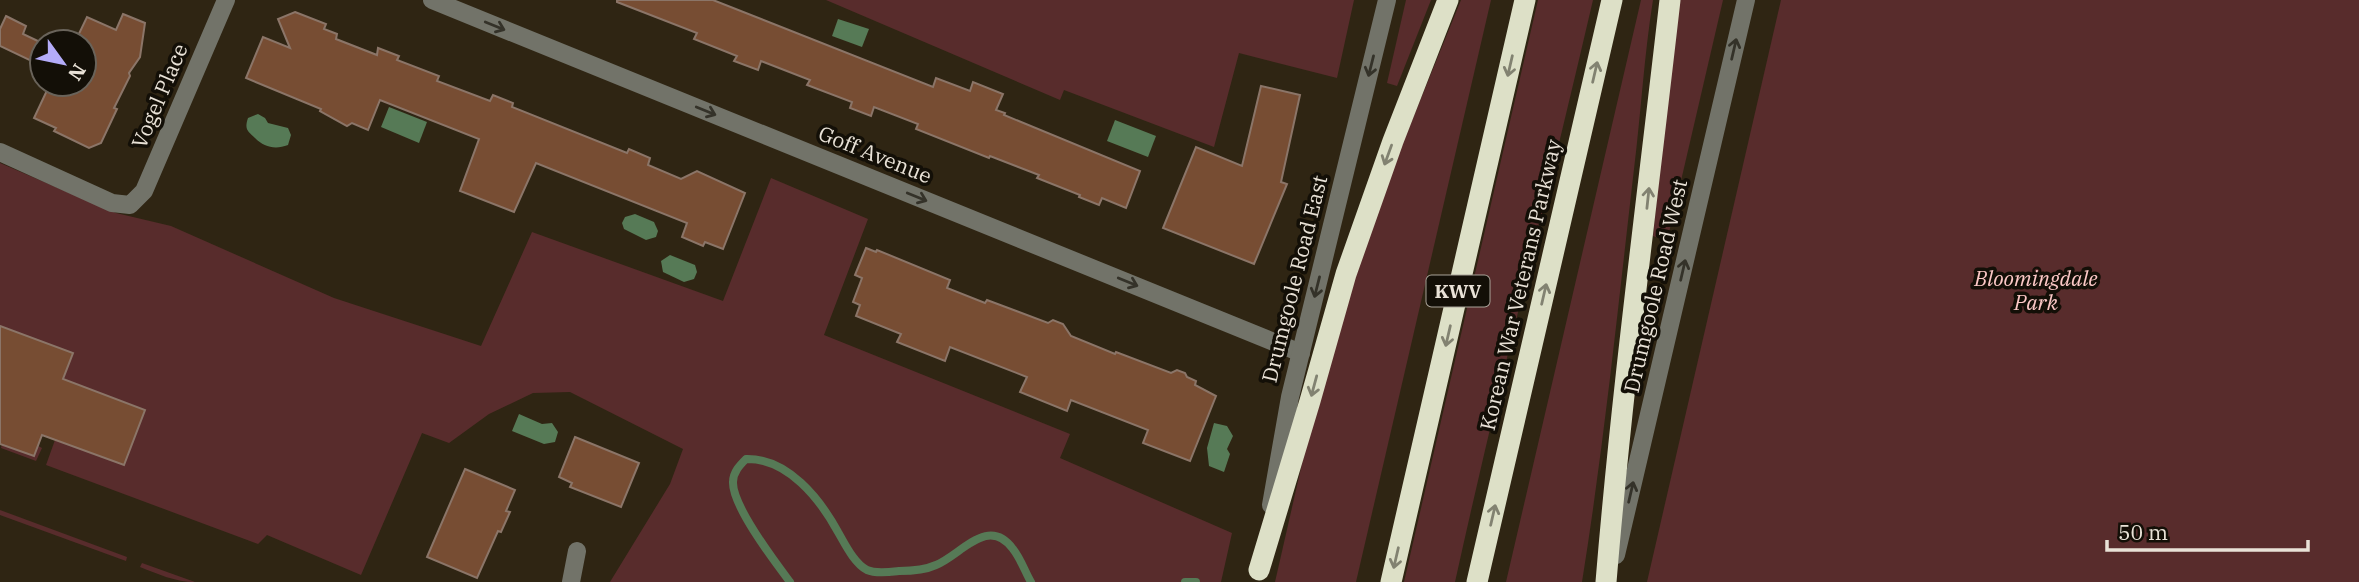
<svg xmlns="http://www.w3.org/2000/svg" width="2359" height="582" font-family="'IBM Plex Serif',serif">
<rect width="100%" height="100%" fill="#2f2513"/>
<g fill="#582c2c">
<polygon points="826,0 1354,0 1337,78 1239,53 1214,147 1064,90 1060,100"/>
<polygon points="1406,0 1431,0 1397,86 1387,83"/>
<polygon points="1461,0 1491,0 1356,582 1275,582 1317,398 1349,285 1402,145"/>
<path d="M 1538,0 L 1593,0 C 1548,194 1498,387 1455,582 L 1404,582 Z"/>
<path d="M 1641,0 L 1653,0 C 1644,56 1641,113 1634,169 C 1618,307 1604,445 1582,582 L 1506,582 Z"/>
<polygon points="1677,0 1723,0 1667,241 1653,236"/>
<polygon points="1781,0 2359,0 2359,582 1647,582"/>
<polygon points="0,163 116,213 171,226 334,298 481,346 532,232 723,301 771,178 868,219 824,335 1070,434 1060,458 1232,533 1221,582 610,582 670,484 683,449 570,392 533,393 489,414 449,443 422,433 361,575 267,535 258,544 46,465 55,440 124,465 145,410 63,379 73,353 0,326"/>
<polygon points="2,444 34,456 38,446 42,448 36,461 1,448"/>
<polygon points="0,510 127,557 126,561 0,515"/>
<path d="M 142,563 L 195,582 C 175,582 158,574 140,567 Z"/>
</g>
<g fill="#567a56">
<polygon points="838,19 869,29 862,47 832,36"/>
<polygon points="389,107 427,122 419,143 381,127"/>
<path d="M 258,114 L 265,118 L 268,123 L 288,128 L 291,135 L 288,145 C 275,150 264,147 255,138 C 248,131 244,130 248,118 Z"/>
<polygon points="1115,120 1156,136 1148,157 1107,141"/>
<polygon points="635,214 654,222 658,231 656,237 646,240 624,229 622,223 625,217"/>
<polygon points="670,255 695,265 697,272 694,279 684,282 663,272 661,261"/>
<polygon points="519,414 542,424 552,423 558,432 555,442 544,444 512,431"/>
<polygon points="1214,423 1227,426 1233,436 1227,449 1230,454 1224,472 1209,466 1207,448"/>
</g>
<g fill="none" stroke-linecap="round" stroke-linejoin="round">
<g stroke="#567a56" stroke-width="8">
<path d="M 790,582 C 775,562 732,506 733,482 C 733,472 740,465 746,459 C 788,458 820,499 838,532 C 845,544 854,563 867,570 C 876,574 890,572 899,571 C 911,571 925,570 936,565 C 961,555 988,515 1013,549 C 1021,559 1025,572 1031,582"/>
<polyline points="1185,582 1196,582"/>
</g>
</g>
<g fill="#774d33" stroke="#8b7568" stroke-width="2">
<polygon points="617,0 713,0 933,87 936,78 970,91 973,82 1003,94 996,110 1005,113 1004,115 1140,171 1126,208 1102,198 1099,205 1079,197 1080,195 1037,178 1039,175 990,156 989,158 916,129 918,124 874,107 871,116 850,108 852,102 807,85 810,80 761,61 758,70 734,61 737,56 694,39 697,33 617,2"/>
<polygon points="295,12 326,24 324,29 337,34 336,39 377,55 378,48 399,56 397,60 439,76 437,81 490,101 493,95 513,103 512,107 627,153 629,149 650,158 648,165 681,179 697,171 745,193 723,249 705,242 703,246 682,237 687,223 536,163 514,212 460,191 479,139 380,100 368,130 352,123 347,126 320,111 321,109 246,78 263,37 290,48 278,19"/>
<polygon points="123,14 145,23 140,57 129,73 130,76 114,108 117,109 101,143 89,148 54,131 56,128 34,118 50,84 84,84 84,42 75,42 87,17 116,30"/>
<polygon points="6,16 26,26 23,34 42,43 42,66 0,46 0,29"/>
<polygon points="1261,86 1300,95 1281,182 1287,184 1254,264 1163,228 1196,147 1242,166"/>
<polygon points="866,248 876,252 877,250 950,280 947,288 985,303 987,300 1048,323 1053,320 1063,324 1071,336 1115,354 1116,352 1171,373 1177,370 1185,373 1187,377 1196,381 1195,385 1216,396 1190,461 1143,443 1148,430 1071,400 1067,411 1020,392 1027,377 950,347 945,361 897,342 901,334 856,316 860,305 853,302 862,278 855,275"/>
<polygon points="0,326 73,353 63,379 145,410 124,465 42,435 34,456 0,444"/>
<polygon points="575,437 639,463 621,507 570,487 572,483 559,477"/>
<polygon points="465,469 515,490 506,511 510,512 501,532 498,531 477,578 427,557"/>
</g>
<g fill="none" stroke-linecap="round" stroke-linejoin="round">
<g stroke="#727369" stroke-width="18">
<polyline points="432,0 1301,353"/>
<polyline points="0,152 112,203 130,205 144,191 226,0"/>
<polyline points="1271,505 1290,397 1387,0"/>
<polyline points="1616,555 1746,0"/>
<polyline points="571,582 577,551"/>
</g>
<g stroke="#dde0c7" stroke-width="21">
<polyline points="1259,570 1310,401 1346,274 1393,141 1448,0"/>
<polyline points="1391,582 1525,0"/>
<polyline points="1477,582 1612,0"/>
<path d="M 1606,582 C 1622,388 1648,194 1670,0"/>
</g>
</g>
<defs><path id="oneway-shaft" d="M-6 0H5M1.5-3L5.5 0L1.5 3" fill="none" stroke-width="1.6" stroke-linecap="round" stroke-linejoin="round" transform="scale(1.75)"/></defs>
<g stroke="#343229">
<use href="#oneway-shaft" transform="translate(495 26) rotate(22)"/>
<use href="#oneway-shaft" transform="translate(1734 49) rotate(-77)"/>
<use href="#oneway-shaft" transform="translate(1371 66) rotate(104)"/>
<use href="#oneway-shaft" transform="translate(706 111) rotate(22)"/>
<use href="#oneway-shaft" transform="translate(917 197) rotate(22)"/>
<use href="#oneway-shaft" transform="translate(1683 270) rotate(-77)"/>
<use href="#oneway-shaft" transform="translate(1128 282) rotate(22)"/>
<use href="#oneway-shaft" transform="translate(1317 287) rotate(104)"/>
<use href="#oneway-shaft" transform="translate(1631 492) rotate(-77)"/>
</g>
<g stroke="#828271">
<use href="#oneway-shaft" transform="translate(1510 66) rotate(103)"/>
<use href="#oneway-shaft" transform="translate(1595 72) rotate(-77)"/>
<use href="#oneway-shaft" transform="translate(1388 155) rotate(110)"/>
<use href="#oneway-shaft" transform="translate(1648 198) rotate(-84)"/>
<use href="#oneway-shaft" transform="translate(1544 294) rotate(-77)"/>
<use href="#oneway-shaft" transform="translate(1448 336) rotate(103)"/>
<use href="#oneway-shaft" transform="translate(1314 386) rotate(105)"/>
<use href="#oneway-shaft" transform="translate(1493 515) rotate(-77)"/>
<use href="#oneway-shaft" transform="translate(1396 558) rotate(103)"/>
</g>
<g text-anchor="middle" stroke-width="7" stroke-linejoin="round" paint-order="stroke">
<rect fill="#130f07" stroke="#a9a399" stroke-width="2" x="1426.5" y="275.5" width="63" height="31" rx="5"/>
<g font-size="19" font-weight="bold" fill="#e9e2d7">
<text x="1458" y="298">KWV</text>
</g>
<g font-size="21" fill="#e9e2d7" stroke="#130f07">
<text transform="translate(160 96) rotate(-67)" y="7">Vogel Place</text>
<text transform="translate(875 155) rotate(22)" y="7">Goff Avenue</text>
<text transform="translate(1295 279) rotate(-76)" y="7">Drumgoole Road East</text>
<text transform="translate(1521 285) rotate(-77)" y="7">Korean War Veterans Parkway</text>
<text transform="translate(1656 286) rotate(-77)" y="7">Drumgoole Road West</text>
</g>
<g font-size="21" font-style="italic" fill="#fdc9c7" stroke="#130f07">
<text x="2036" y="286">Bloomingdale<tspan x="2036" dy="24">Park</tspan></text>
</g>
</g>
<g transform="translate(63 63) rotate(123)"><circle r="33" fill="#130f07" stroke="#69635a" stroke-width="2"/>
<path d="M0-5L12 26L0 18L-12 26Z" fill="#b4acf9"/>
<text y="-10" font-size="19" font-weight="bold" text-anchor="middle" fill="#e9e2d7">N</text>
</g>
<path d="M2107 540v10h201v-10" fill="none" stroke="#e9e2d7" stroke-width="3.5"/>
<text x="2118" y="540" font-size="21" fill="#e9e2d7" stroke="#130f07" stroke-width="5" paint-order="stroke">50 m</text>
</svg>
